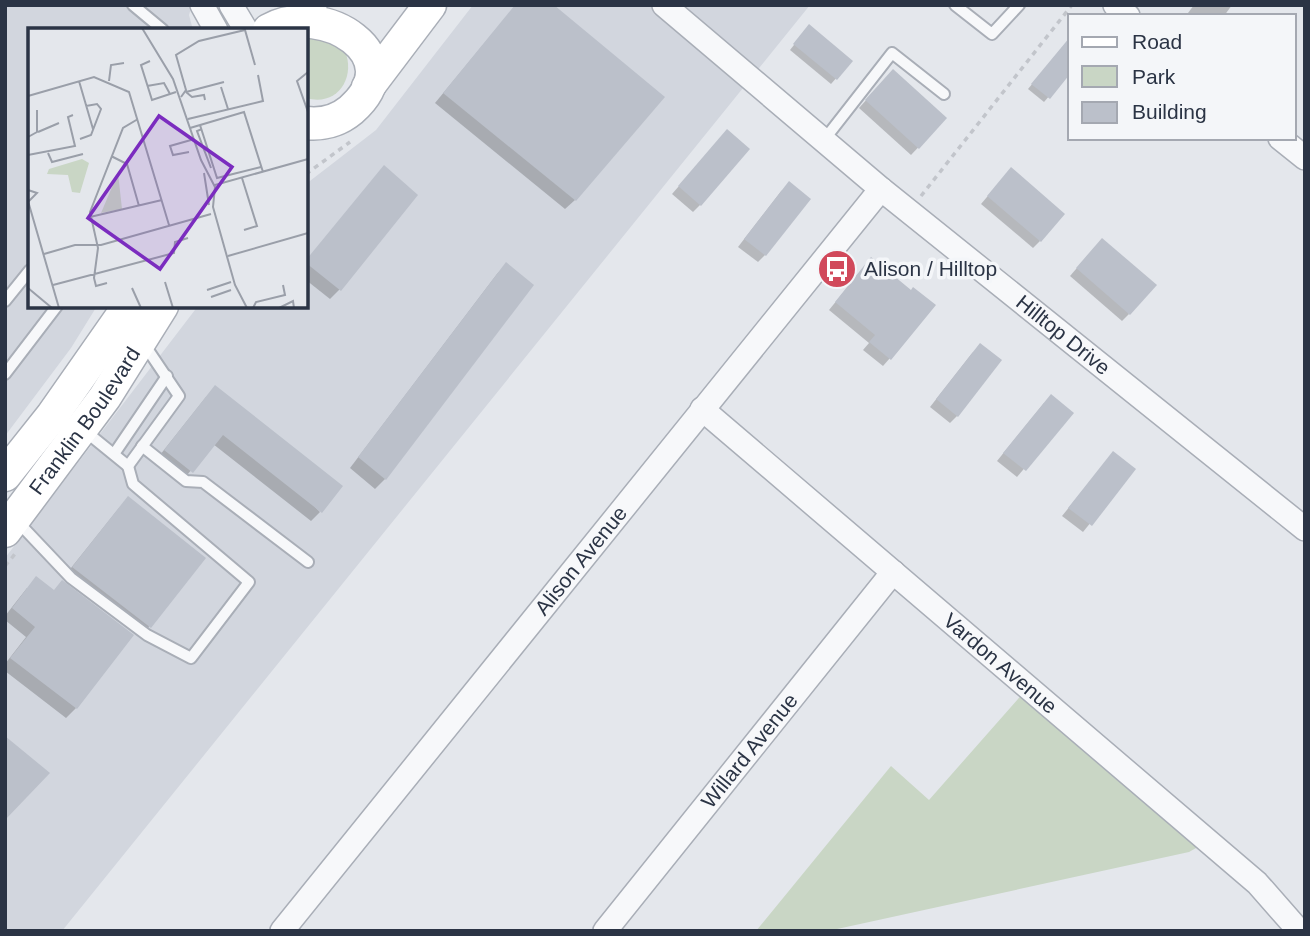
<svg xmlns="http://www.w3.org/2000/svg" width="1310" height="936" font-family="Arial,sans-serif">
<rect width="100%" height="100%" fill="#e4e7ec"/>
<g fill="#d2d6de">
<polygon points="5,5 192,5 189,15 193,30 30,30 30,306 97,306 71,348 5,436"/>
<polygon points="473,5 810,5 62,931 5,931 5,558 198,306 306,306 306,184 376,130"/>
</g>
<g fill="#c9d6c5">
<path d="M 320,34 L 345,51 C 356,78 337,107 306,98 L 306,36 Z"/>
<polygon points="1025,691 1212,839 1189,852 828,931 756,931 891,766 929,800"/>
</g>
<g fill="#0003">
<polygon points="516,5 575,200 565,209 435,103"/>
<polygon points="1194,5 1232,5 1224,16 1192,16 1188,13"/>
<polygon points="805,31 851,61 831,84 790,50"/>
<polygon points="1070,38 1070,72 1044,102 1028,89"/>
<polygon points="886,78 945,119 911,155 859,108"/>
<polygon points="720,139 700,205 693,212 672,194"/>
<polygon points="1004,177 1040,241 1033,248 981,204"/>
<polygon points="782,190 765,255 758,262 738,247"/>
<polygon points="1095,247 1129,314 1122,321 1070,276"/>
<polygon points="306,260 340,289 330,299 306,280"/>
<polygon points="507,264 532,285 385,479 375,489 350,468 497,274"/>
<polygon points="864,267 890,358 883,366 863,350 869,343 829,310"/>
<polygon points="973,352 957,416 950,423 930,407"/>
<polygon points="206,397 320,512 311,521 213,444 182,481 156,460"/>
<polygon points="1044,403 1071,413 1017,477 997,461"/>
<polygon points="1113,453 1134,469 1083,532 1062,516"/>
<polygon points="119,508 149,627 140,636 63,578"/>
<polygon points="27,588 76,708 66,718 5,671 5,664 26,637 5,620 5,616"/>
</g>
<g fill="#bbc0ca">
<polygon points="515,5 554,5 665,97 576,201 443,93"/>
<polygon points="809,24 853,61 837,80 793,44"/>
<polygon points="1070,37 1070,74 1050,99 1031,84"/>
<polygon points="893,69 947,118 919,149 865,100"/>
<polygon points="727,129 750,149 701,206 678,186"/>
<polygon points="384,165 418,195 341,291 306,263 306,260"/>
<polygon points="1011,167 1065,214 1041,242 987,196"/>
<polygon points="789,181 811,199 766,256 744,239"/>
<polygon points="1102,238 1157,285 1130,315 1076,268"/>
<polygon points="871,257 911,290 913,287 936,305 891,360 869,342 875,335 835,302"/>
<polygon points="506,262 534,285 386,480 358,457"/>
<polygon points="980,343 1002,360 958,417 936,399"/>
<polygon points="215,385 343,486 322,513 223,435 193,473 164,450"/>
<polygon points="1051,394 1074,413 1026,471 1003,453"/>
<polygon points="1113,451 1136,469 1092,526 1068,508"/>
<polygon points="128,496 206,558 151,628 72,567"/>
<polygon points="36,576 54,590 62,580 134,635 77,709 10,658 35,627 12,608"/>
<polygon points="5,736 50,773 5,820"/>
</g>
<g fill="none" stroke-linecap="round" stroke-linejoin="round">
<defs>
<g id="service">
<polyline points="133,5 163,30"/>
<polyline points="955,5 992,34 1019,5"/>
<polyline points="824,140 892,53 944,94"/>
<polyline points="5,301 30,270"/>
<polyline points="5,374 57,306"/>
<polyline points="85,431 128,466 179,396 144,344"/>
<polyline points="142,446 186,481 203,482 308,562"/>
<polyline points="114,454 167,376"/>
<polyline points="17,521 71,578 147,635 191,658 249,582 133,484 128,466"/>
</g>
<g id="minor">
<polyline points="202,5 216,30"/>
<polyline points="231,5 246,30"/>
<polyline points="313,5 315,6"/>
<path id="s1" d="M 664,5 L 881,189 L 1305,529"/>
<polyline points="1115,5 1128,16"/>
<polyline points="1280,138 1305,158"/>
<path id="s2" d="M 702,409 L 1257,883 L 1294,925"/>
<path id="s3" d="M 282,931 L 881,189"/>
<path id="s4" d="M 605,931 L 893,572"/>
</g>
<g id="secondary">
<path d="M 269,30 C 323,0 413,56 351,110 C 339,120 323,125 306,123"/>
<polyline points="368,87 430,5"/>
<polyline points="5,475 52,416 129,306"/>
<path id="s5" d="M 5,531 L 105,397 L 162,306"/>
</g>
</defs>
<use href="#service" stroke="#a9aeb7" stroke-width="14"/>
<use href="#minor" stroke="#a9aeb7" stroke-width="26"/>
<use href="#secondary" stroke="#a9aeb7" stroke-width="35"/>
<g stroke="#c2c5cb" stroke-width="3.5" stroke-dasharray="5 5" stroke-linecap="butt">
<polyline points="306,174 350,142"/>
<polyline points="921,196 1072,5"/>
<polyline points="5,566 15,554"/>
</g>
<use href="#service" stroke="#f7f8fa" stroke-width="10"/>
<use href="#minor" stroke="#f7f8fa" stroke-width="23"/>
<use href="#secondary" stroke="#fff" stroke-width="32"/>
</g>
<defs>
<symbol id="bus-disc" viewBox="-11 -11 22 22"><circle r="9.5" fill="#d1495b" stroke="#f4f6f9"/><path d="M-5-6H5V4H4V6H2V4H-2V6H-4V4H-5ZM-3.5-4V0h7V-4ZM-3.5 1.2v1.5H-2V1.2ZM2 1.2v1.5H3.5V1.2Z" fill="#fff"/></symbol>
</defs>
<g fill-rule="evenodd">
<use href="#bus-disc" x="815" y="247" width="44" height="44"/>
</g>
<g text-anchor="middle" stroke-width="7" stroke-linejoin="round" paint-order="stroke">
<g font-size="21" fill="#2b3445" stroke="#f4f6f9" text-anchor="start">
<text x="864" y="276">Alison / Hilltop</text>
</g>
<g font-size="21" fill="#2b3445" stroke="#f4f6f9">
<text dy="7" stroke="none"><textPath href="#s1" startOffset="518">Hilltop Drive</textPath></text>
<text dy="7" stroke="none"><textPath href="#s5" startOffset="136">Franklin Boulevard</textPath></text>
<text dy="7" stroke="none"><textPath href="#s3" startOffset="476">Alison Avenue</textPath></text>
<text dy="7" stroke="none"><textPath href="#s2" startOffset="392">Vardon Avenue</textPath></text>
<text dy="7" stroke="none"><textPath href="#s4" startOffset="231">Willard Avenue</textPath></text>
</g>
</g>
<g transform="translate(28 28)">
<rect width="280" height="280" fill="#e4e7ec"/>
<path d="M 54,131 L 61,135 L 52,165 L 44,164 L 40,147 L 19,146 L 21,141 ZM 90,145 L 94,181 L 73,185 Z" fill="#c9d6c5"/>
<path fill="none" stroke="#9a9fa9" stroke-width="2" d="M 114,0 L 145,51 L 173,132 L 187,159 L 185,179 L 207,257 L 219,280M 122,33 L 113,37 L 124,72 L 148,64M 280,44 L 269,53 L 280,84M 51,53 L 65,101M 81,53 L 83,37 L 96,35M 119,58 L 136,55 L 142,66M 193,59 L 200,81M 158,64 L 196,54M 158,64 L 164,69 L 176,67 L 177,72M 0,68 L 66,49 L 101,64 L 141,197M 153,69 L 158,62 L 148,27 L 171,13 L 217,2 L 227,37M 160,91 L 235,73 L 230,47M 172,97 L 189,150 L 233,139M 162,100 L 216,84 L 235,144M 174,101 L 169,103 L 183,140M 10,104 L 31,95M 0,109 L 9,104 L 9,82M 52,111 L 63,107 L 73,81 L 69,76 L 58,78M 161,124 L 145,127 L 142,118 L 163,112M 20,125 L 24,134 L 55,126M 0,127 L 47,118 L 40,89 L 45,87M 83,128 L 99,136 L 111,178M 176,145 L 181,177M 214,150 L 229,198 L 216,202M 187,157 L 280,131M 0,162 L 9,165 L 0,174M 0,173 L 31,280M 62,189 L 134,172M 16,226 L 47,217 L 73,217 L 183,186M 200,228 L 280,205M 137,254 L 145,280M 79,255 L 68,258 L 66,250 L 70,220 L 62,184 L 95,100 L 110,91M 25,257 L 146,225 L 147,214 L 160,210M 0,260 L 24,280M 104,260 L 113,280M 179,262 L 203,254M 183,269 L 203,262M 225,280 L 228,274 L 257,267 L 255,257M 251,280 L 265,273 L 266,280"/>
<path fill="#7b2cbf" fill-opacity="0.15" stroke="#7b2cbf" stroke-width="3.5" d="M 131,88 L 204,139 L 132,241 L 60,190 Z"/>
<rect width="280" height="280" fill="none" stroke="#2b3445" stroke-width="3.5"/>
</g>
<rect width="1310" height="936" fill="none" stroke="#2b3445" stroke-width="14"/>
<rect x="1068" y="14" width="228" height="126" fill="#f4f6f9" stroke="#a4a8b1" stroke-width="2"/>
<rect x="1082" y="37" width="35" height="10" fill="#ffffff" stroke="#a4a8b1" stroke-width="2"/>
<text x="1132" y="49" font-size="21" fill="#2b3445">Road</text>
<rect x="1082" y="66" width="35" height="21" fill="#c9d6c5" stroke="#a4a8b1" stroke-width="2"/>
<text x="1132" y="84" font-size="21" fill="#2b3445">Park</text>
<rect x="1082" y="102" width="35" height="21" fill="#bbc0ca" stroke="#a4a8b1" stroke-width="2"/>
<text x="1132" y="119" font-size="21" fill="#2b3445">Building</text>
</svg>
